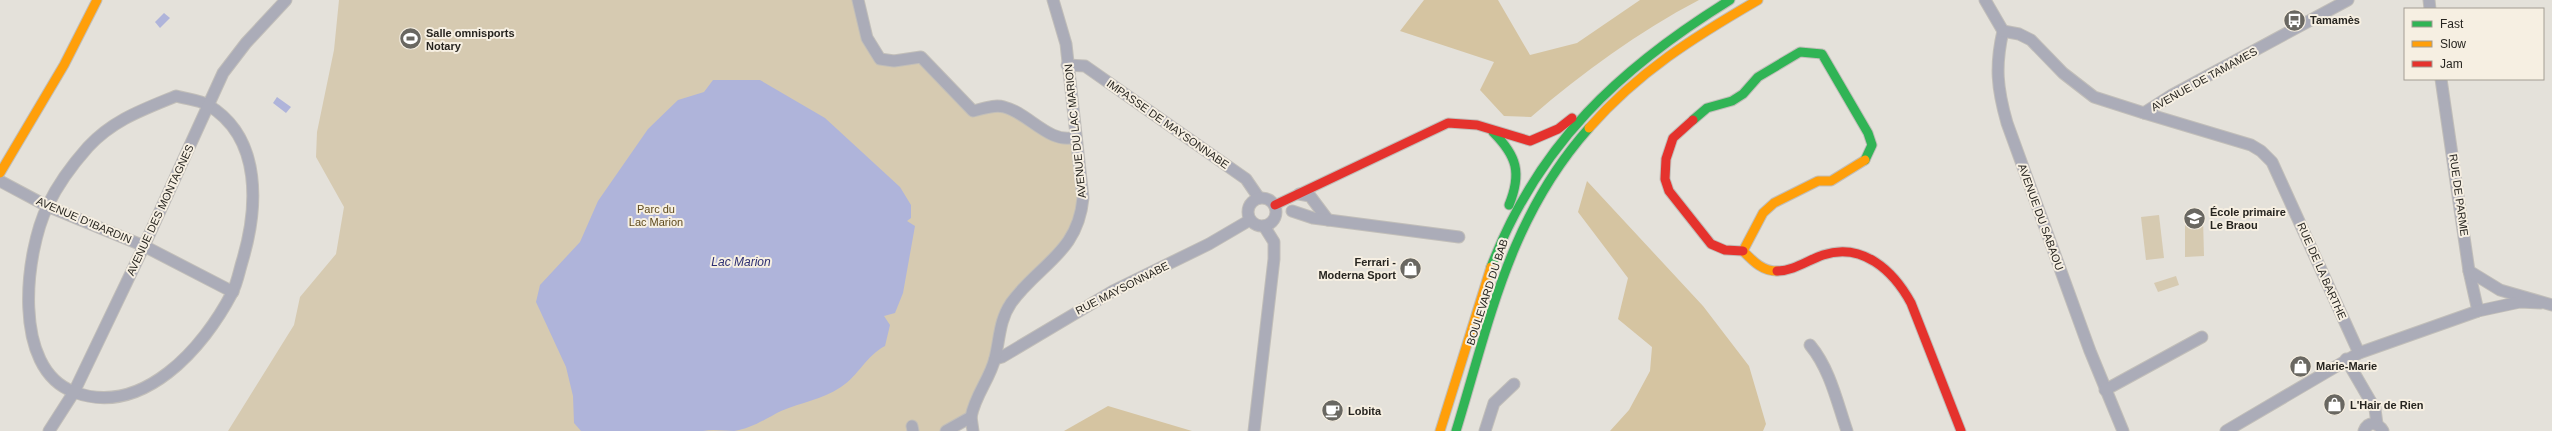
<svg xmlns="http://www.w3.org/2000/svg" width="2552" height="431" font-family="Arial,sans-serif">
<rect width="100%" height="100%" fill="#e4e1da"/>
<g fill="#d6cab1">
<polygon points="339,0 858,0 880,59 921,57 973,111 1004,107 1057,137 1076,137 1083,198 1078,225 1011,303 971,417 946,431 228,431 294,325 300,297 336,254 344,207 316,157 317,132 334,50"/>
<polygon points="2185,214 2203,218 2204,256 2185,257"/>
<polygon points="2159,215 2164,258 2146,260 2141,217"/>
<polygon points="2176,276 2179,285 2158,292 2154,283"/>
</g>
<g fill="#d5c4a1">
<path d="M 1424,0 L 1498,0 L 1530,55 L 1577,43 L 1640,0 L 1699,0 C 1638,32 1583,72 1531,117 L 1504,116 L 1480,90 L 1494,62 L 1400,31 Z"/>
<polygon points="1587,181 1703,306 1749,366 1766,424 1763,431 1610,431 1629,410 1650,371 1652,347 1618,319 1628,278 1578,212"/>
<polygon points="1108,406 1192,431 1064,431"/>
</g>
<g fill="#afb4da">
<polygon points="164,13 170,18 160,28 155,22"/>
<path d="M 713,80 L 760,80 L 825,118 L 900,187 L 911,205 L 911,218 L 907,221 L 915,226 L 903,293 L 895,313 L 884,316 L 890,325 L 885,346 C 867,355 858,376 841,387 C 821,400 802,402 781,411 C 767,418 751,429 734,431 C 723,431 714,429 703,431 L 581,431 L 574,423 L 573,396 L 566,367 L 536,302 L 540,285 L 580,242 L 598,201 L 648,129 L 678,100 L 704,92 Z"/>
<polygon points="277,97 291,107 286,113 273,103"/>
</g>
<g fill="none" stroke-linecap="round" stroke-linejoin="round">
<defs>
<g id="street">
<path d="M 858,0 L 867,38 L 880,59 L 894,61 L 921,57 L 973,111 C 983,109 994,104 1004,107 C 1029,113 1049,145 1076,137"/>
<path d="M 1985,0 L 2003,31 C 1995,66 1997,88 2007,123 L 2090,351 L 2123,431"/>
<polyline points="2429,0 2430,9"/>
<polyline points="2003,31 2019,34 2031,40 2063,73 2094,97 2144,113 2172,95 2348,0"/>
<polyline points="1067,65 1085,66 1246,179 1259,198"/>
<polyline points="2441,79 2469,271 2478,311"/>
<path d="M 176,96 C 186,99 200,100 208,105 C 263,138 258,209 242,262 C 239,272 237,284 232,293 C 204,347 143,418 74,392 C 11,369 25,252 48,205 C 58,184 72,165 88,147 C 113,120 142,110 176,96 Z"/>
<polyline points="2144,113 2251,145 2261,151 2272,162 2359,353"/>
<polyline points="0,181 47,206 144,246 233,292"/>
<polyline points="1299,194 1310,196 1328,220"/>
<circle cx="1262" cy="212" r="14"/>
<polyline points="1292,211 1313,218 1459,237"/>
<polyline points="2469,271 2500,290 2552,305"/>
<path d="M 1810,345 C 1830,369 1837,402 1847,431"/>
<polyline points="995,359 1002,357 1113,291 1209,244 1250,220"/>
<polyline points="2346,359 2375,409 2377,424"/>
<polyline points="2105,390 2202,337"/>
<polyline points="971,417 973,431"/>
<polyline points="912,426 913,431"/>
<polyline points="49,431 74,392 144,246 223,73 246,43 286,0"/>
<path d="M 946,431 L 971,417 C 975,395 990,379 995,358 C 1000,338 999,321 1011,303 C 1039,264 1078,253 1083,198 L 1066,44 L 1053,0"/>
<polyline points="1254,431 1274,259 1274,242 1264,226"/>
<polyline points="1485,431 1494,403 1514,384"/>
<polyline points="2226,431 2359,353 2478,311 2520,302 2541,303"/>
<path d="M 2364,431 C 2368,421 2378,422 2383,431"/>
</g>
<g id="fast">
<polyline points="1693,120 1707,108 1732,101 1743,94 1758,77 1800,52 1822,54 1868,133 1872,145 1865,160"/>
<path d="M 1493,132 C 1517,156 1522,173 1509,205"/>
<path d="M 1491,267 C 1538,144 1620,68 1730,0"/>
<path d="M 1456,431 C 1490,320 1509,218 1589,128"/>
</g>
<g id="slow">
<path d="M 1589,128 C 1638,72 1694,37 1758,0"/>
<polyline points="0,173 64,65 97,0"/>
<path d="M 1777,271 C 1762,271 1753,261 1743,251 L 1763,213 L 1774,203 L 1818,181 L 1831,181 L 1865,160"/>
<polyline points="1440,431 1491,267"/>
</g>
<g id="jam">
<polyline points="1693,120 1673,138 1666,159 1665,179 1669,191 1711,244 1725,250 1743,251"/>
<polyline points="1275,205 1448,123 1477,125 1530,141 1558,129 1572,118"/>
<path d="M 1777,271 C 1794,271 1808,260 1823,255 C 1862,242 1893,270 1911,303 L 1961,431"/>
</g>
</defs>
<use href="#street" stroke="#c1beb9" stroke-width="13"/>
<use href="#fast" stroke="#c1beb9" stroke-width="11"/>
<use href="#slow" stroke="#c1beb9" stroke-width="11"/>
<use href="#jam" stroke="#c1beb9" stroke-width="11"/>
<use href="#street" stroke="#abacb8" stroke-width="11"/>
<use href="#fast" stroke="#30b455" stroke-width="9"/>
<use href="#slow" stroke="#ff9f0a" stroke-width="9"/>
<use href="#jam" stroke="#e5322d" stroke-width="9"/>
</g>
<defs>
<symbol id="bus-disc" viewBox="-11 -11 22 22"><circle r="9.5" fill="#696761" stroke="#f6efe2"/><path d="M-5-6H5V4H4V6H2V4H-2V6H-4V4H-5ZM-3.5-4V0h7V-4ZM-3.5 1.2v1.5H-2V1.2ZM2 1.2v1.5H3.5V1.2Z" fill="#fff"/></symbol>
<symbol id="stadium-disc" viewBox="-11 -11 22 22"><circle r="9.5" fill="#696761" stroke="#f6efe2"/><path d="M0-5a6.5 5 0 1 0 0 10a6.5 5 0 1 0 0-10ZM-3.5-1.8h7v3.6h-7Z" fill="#fff"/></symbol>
<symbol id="school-disc" viewBox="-11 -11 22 22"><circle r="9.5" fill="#696761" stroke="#f6efe2"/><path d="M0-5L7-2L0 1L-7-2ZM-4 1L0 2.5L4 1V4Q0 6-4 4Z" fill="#fff"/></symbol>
<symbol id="shop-disc" viewBox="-11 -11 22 22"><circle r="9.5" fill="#696761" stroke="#f6efe2"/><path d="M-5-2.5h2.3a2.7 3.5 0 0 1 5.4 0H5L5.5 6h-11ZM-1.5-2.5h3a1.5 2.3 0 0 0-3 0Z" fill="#fff"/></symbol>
<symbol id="cafe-disc" viewBox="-11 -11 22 22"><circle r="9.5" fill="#696761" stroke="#f6efe2"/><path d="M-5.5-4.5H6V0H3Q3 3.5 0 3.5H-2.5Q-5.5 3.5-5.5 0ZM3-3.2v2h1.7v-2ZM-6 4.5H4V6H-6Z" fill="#fff"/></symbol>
</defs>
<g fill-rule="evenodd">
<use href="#bus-disc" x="2282" y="8" width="25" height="25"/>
<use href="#stadium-disc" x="398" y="26" width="25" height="25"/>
<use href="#school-disc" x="2182" y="206" width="25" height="25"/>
<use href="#shop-disc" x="1398" y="256" width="25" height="25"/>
<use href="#shop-disc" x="2288" y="354" width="25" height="25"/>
<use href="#shop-disc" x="2322" y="392" width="25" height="25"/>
<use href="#cafe-disc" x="1320" y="398" width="25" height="25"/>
</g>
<g text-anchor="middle" stroke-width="4" stroke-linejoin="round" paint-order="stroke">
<g font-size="11" font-weight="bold" fill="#272520" stroke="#f6efe2" text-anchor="start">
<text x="2310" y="24">Tamamès</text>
<text x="426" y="37">Salle omnisports<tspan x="426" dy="13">Notary</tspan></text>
<text x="2210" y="216">École primaire<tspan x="2210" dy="13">Le Braou</tspan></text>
<text x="1396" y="266" text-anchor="end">Ferrari -<tspan x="1396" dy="13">Moderna Sport</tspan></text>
<text x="2316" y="370">Marie-Marie</text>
<text x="2350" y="409">L'Hair de Rien</text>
<text x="1348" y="415">Lobita</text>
</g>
<g font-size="11" fill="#272520" stroke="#f6efe2">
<text transform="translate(2204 79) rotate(-29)" y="4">AVENUE DE TAMAMES</text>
<text transform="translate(1168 124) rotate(35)" y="4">IMPASSE DE MAYSONNABE</text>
<text transform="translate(1075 131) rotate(-96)" y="4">AVENUE DU LAC MARION</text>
<text transform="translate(2459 195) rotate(82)" y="4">RUE DE PARME</text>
<text transform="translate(160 210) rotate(-65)" y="4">AVENUE DES MONTAGNES</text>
<text transform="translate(2041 217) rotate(70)" y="4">AVENUE DU SABAOU</text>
<text transform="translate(84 220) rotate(23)" y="4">AVENUE D'IBARDIN</text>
<text transform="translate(2322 271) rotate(66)" y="4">RUE DE LA BARTHE</text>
<text transform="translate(1122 288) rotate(-27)" y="4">RUE MAYSONNABE</text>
<text transform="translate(1487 292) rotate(-72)" y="4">BOULEVARD DU BAB</text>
</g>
<g font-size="11" fill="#5f4a1d" stroke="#f6efe2">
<text x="656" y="213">Parc du<tspan x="656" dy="13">Lac Marion</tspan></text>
</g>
<g font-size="12" font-style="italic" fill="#2d2f72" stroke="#f6efe2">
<text x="741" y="266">Lac Marion</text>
</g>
</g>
<rect x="2404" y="8" width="140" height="72" fill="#f6efe2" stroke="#a39e94"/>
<rect x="2412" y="21" width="20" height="6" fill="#30b455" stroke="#a39e94"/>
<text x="2440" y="28" font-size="12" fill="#272520">Fast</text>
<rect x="2412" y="41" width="20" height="6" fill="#ff9f0a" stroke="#a39e94"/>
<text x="2440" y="48" font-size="12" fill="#272520">Slow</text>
<rect x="2412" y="61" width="20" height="6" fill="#e5322d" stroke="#a39e94"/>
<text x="2440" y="68" font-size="12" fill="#272520">Jam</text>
</svg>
